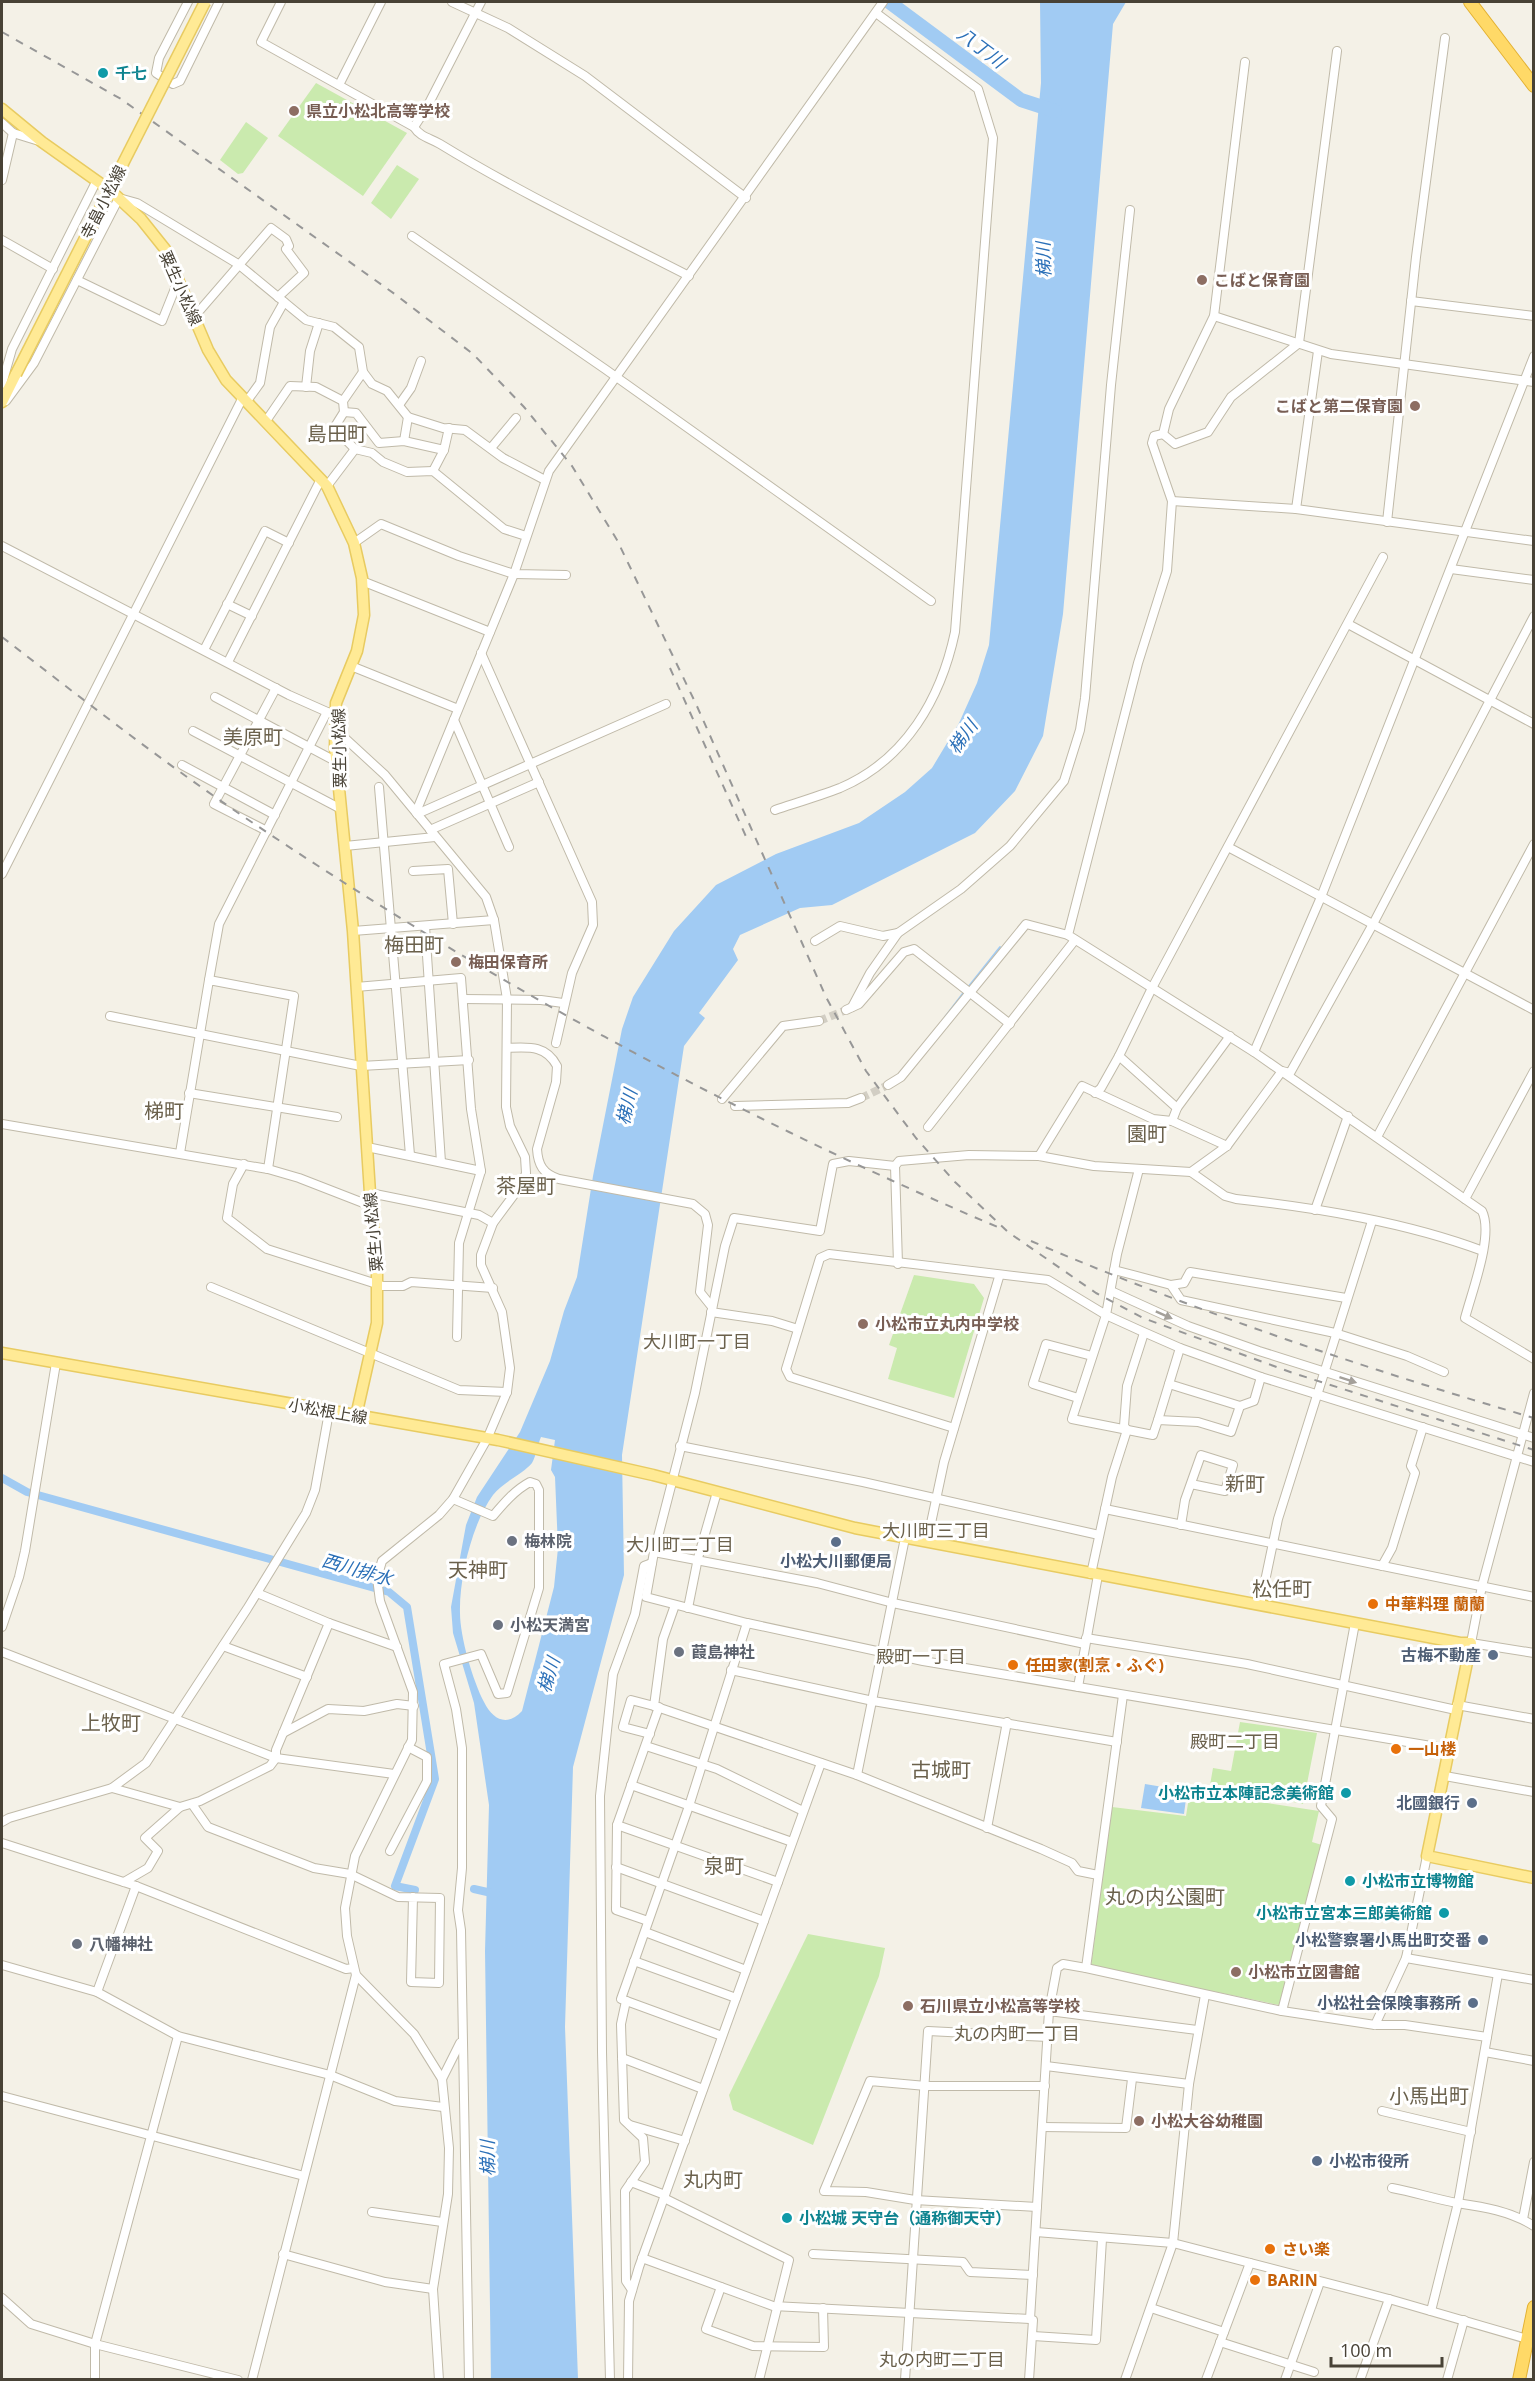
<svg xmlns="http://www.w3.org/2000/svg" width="1535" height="2381" font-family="'Open Sans','Noto Sans JP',sans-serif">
<rect width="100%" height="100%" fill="#f4f1e7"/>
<g fill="#caeaae">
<polygon points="316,83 407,133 363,196 278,136"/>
<polygon points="246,122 268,138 243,173 238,174 220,160"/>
<polygon points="397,165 419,179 391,219 371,203"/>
<polygon points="914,1275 974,1284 984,1298 954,1398 888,1379 897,1348 889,1345"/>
<polygon points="1240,1722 1317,1733 1303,1804 1210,1785 1213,1768 1231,1771"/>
<polygon points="1190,1791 1319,1811 1312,1842 1322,1845 1279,2005 1091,1966 1112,1807 1186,1816"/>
<polygon points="808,1934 885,1948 879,1976 813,2145 733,2110 729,2095"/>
</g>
<g fill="#a1cbf3" fill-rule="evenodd">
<path d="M 1040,2 L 1126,2 L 1113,24 L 1063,614 L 1043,736 L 1015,791 L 975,833 L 832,905 L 800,908 L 740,935 L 733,949 L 738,960 L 699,1013 L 705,1018 L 684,1046 L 622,1455 L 624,1575 L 573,1767 L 565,2027 L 578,2379 L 491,2380 L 485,1951 L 489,1805 L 474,1703 L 453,1633 L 451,1607 L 466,1525 L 477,1497 L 520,1432 L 550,1361 L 564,1311 L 577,1277 L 593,1176 L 622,1029 L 633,997 L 674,931 L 716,885 L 776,854 L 859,823 L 905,792 L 932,768 L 959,723 L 977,683 L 989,645 L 1041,83 ZM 541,1437 L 555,1440 L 551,1470 L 555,1477 L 558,1548 L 554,1587 L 522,1711 C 507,1727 493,1720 484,1702 C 473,1681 460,1637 460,1613 C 459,1579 472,1523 493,1495 C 503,1482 523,1474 532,1463 C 536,1456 538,1444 541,1437 Z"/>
<polygon points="1145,1784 1187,1791 1184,1814 1141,1808"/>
</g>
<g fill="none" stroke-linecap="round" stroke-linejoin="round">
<g stroke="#a1cbf3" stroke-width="2">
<polyline points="969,986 1000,947"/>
<polyline points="945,1017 964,992"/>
</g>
<g stroke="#a1cbf3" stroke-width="8">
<polyline points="2,1478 27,1492 389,1592 407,1607 435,1779 395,1886 415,1890"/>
<polyline points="474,1889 496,1894"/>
</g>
<polyline stroke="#a1cbf3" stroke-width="14" points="889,2 1021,100 1055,111"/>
<g stroke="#d2cec4" stroke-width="8" stroke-dasharray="8 4" stroke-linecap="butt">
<polyline points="819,1021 846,1010"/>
<polyline points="861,1098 888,1085"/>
</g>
<defs>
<g id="minor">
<polyline points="188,2 159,58 156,73 173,84 180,81 219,2"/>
<polyline points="281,2 261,42 414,127 427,107 481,2"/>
<polyline points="452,2 508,28 585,76 746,198"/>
<polyline points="339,85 381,2"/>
<polyline points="2,123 13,133 39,141"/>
<path d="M 414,127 C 420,137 430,138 440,144 C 520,193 605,233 689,276"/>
<polyline points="2,180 13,133"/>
<polyline points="412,236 605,369 931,601"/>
<polyline points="2,240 53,269"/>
<polyline points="77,280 162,321 178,281"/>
<polyline points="1411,301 1534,316"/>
<polyline points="1214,316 1331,354 1534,382"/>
<polyline points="194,317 271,228 286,239 289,246 286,249 304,273 278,297"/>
<polyline points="363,372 343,401 344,412 334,428 355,449 372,453 383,462 407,472 433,471 504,529 526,536"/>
<polyline points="2,384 12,349 96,182"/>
<polyline points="306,387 310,351 319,323"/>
<polyline points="6,401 34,363 119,198 137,203 238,264 306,320 334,327 359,347 363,372 372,384 387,391 408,417 443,428 465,430 503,458 545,480"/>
<polyline points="247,401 260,383 270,327 284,302"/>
<polyline points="399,405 411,388 421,361"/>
<polyline points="344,412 356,413 379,443 404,441 444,450"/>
<polyline points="266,421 290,386 316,387 343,401"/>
<path d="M 1163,434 L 1154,436 L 1152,443 L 1172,501 L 1167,571 L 1138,663 L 1068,935 L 1254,1052 L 1482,1211 C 1494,1235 1472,1291 1465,1318 L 1534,1359"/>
<polyline points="1163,434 1175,444 1208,432 1231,397 1299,343 1337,51"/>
<polyline points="1163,434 1169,409 1214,316 1245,62"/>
<polyline points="404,441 408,417"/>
<polyline points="491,448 516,418"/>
<polyline points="433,471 444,450 449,428"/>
<polyline points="327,486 355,449"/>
<polyline points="1172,501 1296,509 1534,541"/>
<polyline points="1296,509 1318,351"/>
<polyline points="1387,522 1416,257 1445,38"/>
<polyline points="354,543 381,524 459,556 514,574 566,575"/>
<polyline points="2,546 289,695 334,715"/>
<polyline points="1451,569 1534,580"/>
<polyline points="362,581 490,632"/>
<polyline points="227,604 252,616"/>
<polyline points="1348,624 1534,724"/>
<polyline points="204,650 265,531 289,543"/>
<polyline points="481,653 592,902 593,925 572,973 556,1043"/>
<polyline points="228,662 321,479"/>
<polyline points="351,666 458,709"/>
<polyline points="215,697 337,762"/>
<polyline points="454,720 509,847"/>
<polyline points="336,730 385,775 486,897 494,920 507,999 506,1107 510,1126 525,1157 526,1173 522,1184 493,1223 481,1255 481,1265 502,1312 510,1368 507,1392 487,1439 453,1499 439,1515 382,1561 377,1578 380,1601 413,1692 412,1740 355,1856 345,1908 347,1936 356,1975 414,2034 442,2079 449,2148 448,2194 433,2289 439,2380"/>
<polyline points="193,731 341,809"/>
<polyline points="182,765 275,815"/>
<polyline points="379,787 410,1155"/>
<path d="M 775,810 C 796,803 819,796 840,788 C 906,760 941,698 955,632 L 993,138 L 978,89 L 876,13"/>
<polyline points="416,812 514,574 549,471 883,2"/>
<polyline points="417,814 666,704"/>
<polyline points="430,830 539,782"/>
<polyline points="267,831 214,804 276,688"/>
<polyline points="345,846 435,837"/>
<polyline points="1228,847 1534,1010"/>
<polyline points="413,871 448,869 453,924"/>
<polyline points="2,874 243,397"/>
<polyline points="425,926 441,1162"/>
<polyline points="353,931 494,920"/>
<polyline points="815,941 840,926 883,936 898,933 961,889 1010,846 1064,781 1080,730 1085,698 1111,385 1130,210"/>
<polyline points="209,980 219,924 327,712"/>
<polyline points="356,987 461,978 471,1109 481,1171 367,1147"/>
<polyline points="463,999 541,1000 563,1003"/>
<polyline points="852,1007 870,973 898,933"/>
<polyline points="846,1010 859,1004 904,952 914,949 1010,1024"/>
<polyline points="110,1016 361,1066 469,1060"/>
<path d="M 507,1048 C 529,1047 546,1045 557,1066 L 556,1082 L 537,1149 C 538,1165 543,1174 559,1179 L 693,1204 L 705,1214 L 708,1225 L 700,1292 L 712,1307"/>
<polyline points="1254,1052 1321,897 1534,356"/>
<polyline points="888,1085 901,1077 1026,924 1068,935"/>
<polyline points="189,1093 337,1117"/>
<polyline points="1095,1093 1101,1088 1119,1056"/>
<polyline points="722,1099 783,1026 819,1021"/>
<polyline points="735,1106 848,1103 861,1098"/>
<polyline points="1177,1108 1119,1056 1152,988 1383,557"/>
<polyline points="1172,1121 1177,1108 1230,1036"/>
<polyline points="2,1124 268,1169 299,1178 371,1206"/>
<polyline points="928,1127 1075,940"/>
<polyline points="1377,1137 1534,844"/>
<polyline points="180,1153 209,980 294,996 268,1169"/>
<polyline points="1039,1156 1082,1086 1153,1119 1172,1121 1227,1146"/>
<polyline points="244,1164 233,1184 227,1218 267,1249 383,1286 403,1286 411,1282 493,1288"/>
<polyline points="895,1166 849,1161 833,1164 820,1231 734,1218 725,1246 695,1393 654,1552 646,1597 747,1623 923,1661 1449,1749"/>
<polyline points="1191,1172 1227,1146 1282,1071 1290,1073 1373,924 1534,616"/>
<polyline points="370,1193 479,1215 493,1223"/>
<polyline points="1465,1199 1534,1071"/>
<polyline points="1315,1210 1348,1116"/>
<path d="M 898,1264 L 895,1166 L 899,1161 L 969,1155 L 1039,1156 L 1094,1166 L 1191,1172 L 1225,1196 L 1236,1199 C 1318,1208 1405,1222 1483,1251"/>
<polyline points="1114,1270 1171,1285 1181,1300 1335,1333 1407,1356 1444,1372"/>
<polyline points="1171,1285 1184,1283 1190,1272 1346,1298"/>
<polyline points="211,1287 459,1390 507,1392"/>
<polyline points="1111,1291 1188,1326 1259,1351 1534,1438"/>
<polyline points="711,1312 772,1321 798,1329"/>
<polyline points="457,1337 459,1243 481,1171"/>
<polyline points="1261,1377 1534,1462"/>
<polyline points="1169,1384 1240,1406"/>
<polyline points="1534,1393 1482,1586 1471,1643 1534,1653"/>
<polyline points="1078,1398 1033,1384 1046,1344 1092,1356"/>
<polyline points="1158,1420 1180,1348"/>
<polyline points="954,1428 790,1377 786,1369 820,1258 829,1254 1048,1280 1106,1315 1139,1330 1180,1348 1261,1377 1254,1401 1240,1406 1231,1432 1198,1422 1158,1420 1153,1435 1072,1419 1106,1315 1117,1254 1139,1169"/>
<polyline points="680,1446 863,1482 1099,1535"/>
<path d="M 453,1499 L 493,1516 C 504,1503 515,1490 530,1482 L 536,1484 L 539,1490 L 539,1588 L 507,1693 L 498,1694 L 481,1654 L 444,1664 L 456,1709 L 462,1748 L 462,1868 L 458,1910 L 461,1930 L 469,2380"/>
<polyline points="1105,1509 1534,1597"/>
<polyline points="1181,1525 1185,1500 1201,1455 1233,1465 1225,1491 1191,1484"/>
<polyline points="927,1542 944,1462 999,1277"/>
<polyline points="654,1552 817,1583 893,1603 1085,1644"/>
<polyline points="1382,1566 1392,1548 1415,1473 1411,1466 1423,1427"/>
<polyline points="1091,1574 1112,1477 1127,1430 1124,1426 1127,1386 1144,1333"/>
<polyline points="675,1605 663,1639 654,1706 857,1775 1041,1849 1072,1863 1078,1871 1098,1875"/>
<polyline points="1260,1605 1278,1519 1372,1221"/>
<polyline points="688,1608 698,1558 717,1492"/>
<polyline points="329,1623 397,1647"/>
<polyline points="2,1627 19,1577 25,1551 56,1363"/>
<polyline points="1086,1638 1247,1664 1456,1710"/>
<polyline points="223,1646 307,1677"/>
<polyline points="2,1652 276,1758 394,1774"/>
<polyline points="731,1670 873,1701 1117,1742"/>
<polyline points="1078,1687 1098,1575"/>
<polyline points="1457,1705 1534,1719"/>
<polyline points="283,1733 328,1709 364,1711 397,1704 414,1706"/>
<polyline points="650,1734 623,1727 631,1700 654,1706"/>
<polyline points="646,1746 717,1769 803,1811"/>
<polyline points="857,1775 905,1538"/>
<polyline points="1445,1776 1534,1792"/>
<polyline points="631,1785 792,1842"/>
<polyline points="112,1788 180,1807"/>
<polyline points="192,1804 208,1827 314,1868 350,1874 398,1897 440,1898 439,1983 411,1982 413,1897"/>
<polyline points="2,1822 9,1818 112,1788 146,1763 247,1609 306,1513 315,1490 329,1412"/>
<polyline points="617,1825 778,1882"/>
<polyline points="987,1828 1007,1722"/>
<polyline points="2,1843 136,1886 346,1969 354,1968"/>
<polyline points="390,1851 427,1781 427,1757 408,1747"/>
<polyline points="616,1867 764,1921"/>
<polyline points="124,1882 148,1868 158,1851 145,1838 180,1807 200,1801 270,1766 276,1758 276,1750 329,1623 257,1593"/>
<polyline points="648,1921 616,1910 617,1825 659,1707"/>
<polyline points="645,1932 746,1970"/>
<polyline points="1406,1958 1534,1980"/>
<polyline points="634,1961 736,1998"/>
<polyline points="2,1965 97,1992 178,2036 330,2075 395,2101 443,2107"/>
<polyline points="1086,1968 1123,1695"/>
<polyline points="97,1992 136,1886"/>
<polyline points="626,2001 621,2024 624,2120 643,2138 645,2162 625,2191 626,2281 632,2290"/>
<polyline points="1049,2011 1197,2030"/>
<polyline points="1282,2011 1332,1819 1321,1806 1355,1623"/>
<polyline points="1375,2025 1406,1958 1427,1856"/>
<polyline points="722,2036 621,1999 689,1806 747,1623"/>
<polyline points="1485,2052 1534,2061"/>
<polyline points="622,2058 703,2089"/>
<polyline points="1046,2066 1189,2084"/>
<polyline points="442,2079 460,2043"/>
<polyline points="2,2096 304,2176"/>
<polyline points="1382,2111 1471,2132"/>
<polyline points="630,2125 685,2141"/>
<polyline points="1042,2127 1126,2128 1132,2079"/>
<polyline points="631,2182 665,2195"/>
<path d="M 1392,2188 C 1414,2192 1435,2199 1457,2203 C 1484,2207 1510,2211 1534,2226"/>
<polyline points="664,2198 789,2260 759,2380"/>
<polyline points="1037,2207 915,2200 866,2192 824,2191 870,2081 926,2086 1045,2086"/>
<polyline points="372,2212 442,2222"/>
<polyline points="1523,2219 1534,2162"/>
<polyline points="1036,2232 1173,2243 1389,2299 1534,2341"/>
<polyline points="283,2254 385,2282 433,2289"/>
<polyline points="813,2254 963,2262 970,2272 1033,2275"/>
<polyline points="642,2258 773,2306 1030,2319"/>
<polyline points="721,2287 706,2329 753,2346 824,2347 823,2308"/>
<polyline points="2,2298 31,2324 95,2344 238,2380"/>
<polyline points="1151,2308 1224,2332"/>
<polyline points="1431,2311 1458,2203 1498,1974"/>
<polyline points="1033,2336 1096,2340 1102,2239"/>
<polyline points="1220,2342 1314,2372"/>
<polyline points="95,2380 95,2344 178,2036"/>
<polyline points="252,2380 356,1975"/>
<polyline points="610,2380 602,2052 600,1796 613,1674 635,1614 644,1566 652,1563"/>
<polyline points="628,2380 629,2301 639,2267 821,1763"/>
<polyline points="905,2380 928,2031 1048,2037"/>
<polyline points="1029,2380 1033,2320 1030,2319 1049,2011 1057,1968 1063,1964 1086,1968 1282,2011 1375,2025 1405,2025 1487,2037"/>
<polyline points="1125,2380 1173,2243 1189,2084 1205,1995"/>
<polyline points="1206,2380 1250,2263"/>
<polyline points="1285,2380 1320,2282"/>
<polyline points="1360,2380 1389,2299"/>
<polyline points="1447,2380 1464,2320"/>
</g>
<g id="major">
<polyline points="2,109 42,142 111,191 141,219 165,249 208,350 226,380 327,486 354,543 362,578 364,615 357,651 336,703 335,748 353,931 370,1193 377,1267 377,1323 356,1416"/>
<polyline points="2,402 16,374"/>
<polyline points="2,1353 498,1440 653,1475 855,1528 1460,1643 1471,1643 1427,1856 1534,1878"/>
</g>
<g id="highway">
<polyline points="1470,2 1534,86"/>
<polyline points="1519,2380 1534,2307"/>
</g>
</defs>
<use href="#minor" stroke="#c0baa9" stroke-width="10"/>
<use href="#major" stroke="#e8cb61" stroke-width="13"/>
<use href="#highway" stroke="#e3b132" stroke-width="14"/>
<use href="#minor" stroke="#fff" stroke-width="8"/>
<use href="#major" stroke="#ffea95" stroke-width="10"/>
<use href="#highway" stroke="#ffd967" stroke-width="12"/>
<g stroke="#979797" stroke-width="2" stroke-dasharray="8 8" stroke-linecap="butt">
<polyline points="2,32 121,99 396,295 473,354 524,407 572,466 617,540 696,704 826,997 866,1071 916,1138 955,1182 1008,1232 1096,1293 1143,1318 1293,1373 1534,1450"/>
<path d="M 2,637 C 85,701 168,766 256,825 C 490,982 740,1118 1000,1228"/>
<polyline points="670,668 748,841"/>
<path d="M 1031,1241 C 1194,1311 1363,1368 1534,1418"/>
</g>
<defs>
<polyline id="major-bridge" points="16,374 205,2"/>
</defs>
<use href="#major-bridge" stroke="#e8cb61" stroke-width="13" stroke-linecap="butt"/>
<use href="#major-bridge" stroke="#ffea95" stroke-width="10"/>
</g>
<defs><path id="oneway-solid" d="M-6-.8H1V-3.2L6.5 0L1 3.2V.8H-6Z" transform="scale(1.5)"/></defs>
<g fill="#a4a09a">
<use href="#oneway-solid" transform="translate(1164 1315) rotate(24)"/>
<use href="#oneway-solid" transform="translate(1348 1380) rotate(18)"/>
</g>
<g fill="#0f9aa8" stroke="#fff" stroke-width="2">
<circle cx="103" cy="73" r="6"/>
<circle cx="1346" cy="1793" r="6"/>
<circle cx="1350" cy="1881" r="6"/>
<circle cx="1444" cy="1913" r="6"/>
<circle cx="787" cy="2218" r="6"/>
</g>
<g fill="#8d6e63" stroke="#fff" stroke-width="2">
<circle cx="294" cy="111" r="6"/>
<circle cx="1202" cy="280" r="6"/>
<circle cx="1415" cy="406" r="6"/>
<circle cx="456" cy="962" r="6"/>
<circle cx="863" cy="1324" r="6"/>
<circle cx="1236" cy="1972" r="6"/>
<circle cx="908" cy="2006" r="6"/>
<circle cx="1139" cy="2121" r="6"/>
</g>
<g fill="#6b7280" stroke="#fff" stroke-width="2">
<circle cx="512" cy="1541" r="6"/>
<circle cx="498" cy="1625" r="6"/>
<circle cx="679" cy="1652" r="6"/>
<circle cx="77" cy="1944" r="6"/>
</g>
<g fill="#5c6f8a" stroke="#fff" stroke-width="2">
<circle cx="836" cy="1542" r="6"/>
<circle cx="1493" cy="1655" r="6"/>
<circle cx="1472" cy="1803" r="6"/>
<circle cx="1483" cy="1940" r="6"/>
<circle cx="1473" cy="2003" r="6"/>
<circle cx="1317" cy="2161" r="6"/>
</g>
<g fill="#e8710a" stroke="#fff" stroke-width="2">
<circle cx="1373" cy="1604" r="6"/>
<circle cx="1013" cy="1665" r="6"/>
<circle cx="1396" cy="1749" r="6"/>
<circle cx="1270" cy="2249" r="6"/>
<circle cx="1255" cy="2280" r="6"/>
</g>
<g text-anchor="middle" stroke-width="6" stroke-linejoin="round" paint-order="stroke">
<g font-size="16" font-weight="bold" fill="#0d838f" stroke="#fff" text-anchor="start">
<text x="115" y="79">千七</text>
<text x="1334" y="1799" text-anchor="end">小松市立本陣記念美術館</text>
<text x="1362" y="1887">小松市立博物館</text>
<text x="1432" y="1919" text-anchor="end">小松市立宮本三郎美術館</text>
<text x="799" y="2224">小松城 天守台（通称御天守）</text>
</g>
<g font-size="16" font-weight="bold" fill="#785e54" stroke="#fff" text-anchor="start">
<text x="306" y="117">県立小松北高等学校</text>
<text x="1214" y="286">こばと保育園</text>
<text x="1403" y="412" text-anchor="end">こばと第二保育園</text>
<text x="468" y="968">梅田保育所</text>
<text x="875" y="1330">小松市立丸内中学校</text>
<text x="1248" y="1978">小松市立図書館</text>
<text x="920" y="2012">石川県立小松高等学校</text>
<text x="1151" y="2127">小松大谷幼稚園</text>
</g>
<g font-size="16" fill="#484236" stroke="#fff">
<text transform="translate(103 202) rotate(-63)" y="6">寺畠小松線</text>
<text transform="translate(181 288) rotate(66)" y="6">粟生小松線</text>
<text transform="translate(339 748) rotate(-91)" y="6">粟生小松線</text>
<text transform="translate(373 1232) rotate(-95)" y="6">粟生小松線</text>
<text transform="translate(328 1411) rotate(10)" y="6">小松根上線</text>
</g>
<g font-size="16" font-weight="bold" fill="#5b616d" stroke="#fff" text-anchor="start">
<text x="524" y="1547">梅林院</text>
<text x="510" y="1631">小松天満宮</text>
<text x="691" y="1658">葭島神社</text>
<text x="89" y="1950">八幡神社</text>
</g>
<g font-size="16" font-weight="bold" fill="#4e5e75" stroke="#fff" text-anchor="end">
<text x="836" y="1567" text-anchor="middle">小松大川郵便局</text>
<text x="1481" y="1661">古梅不動産</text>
<text x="1460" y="1809">北國銀行</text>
<text x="1471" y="1946">小松警察署小馬出町交番</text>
<text x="1461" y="2009">小松社会保険事務所</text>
<text x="1329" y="2167" text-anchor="start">小松市役所</text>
</g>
<g font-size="16" font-weight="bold" fill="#c56008" stroke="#fff" text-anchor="start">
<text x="1385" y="1610">中華料理 蘭蘭</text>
<text x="1025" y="1671">任田家(割烹・ふぐ)</text>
<text x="1408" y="1755">一山楼</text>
<text x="1282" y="2255">さい楽</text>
<text x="1267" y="2286">BARIN</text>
</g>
<g font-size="18" font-style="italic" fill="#2b70b8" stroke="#fff">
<text transform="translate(981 48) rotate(37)" y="6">八丁川</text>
<text transform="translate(1044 260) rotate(-92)" y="6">梯川</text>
<text transform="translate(963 737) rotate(-54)" y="6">梯川</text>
<text transform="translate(627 1107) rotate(-76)" y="6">梯川</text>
<text transform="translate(357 1570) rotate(16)" y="6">西川排水</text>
<text transform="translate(549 1675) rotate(-73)" y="6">梯川</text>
<text transform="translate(488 2158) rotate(-91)" y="6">梯川</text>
</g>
<g font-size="18" fill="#6b614c" stroke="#fff">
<text x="697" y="1348">大川町一丁目</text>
<text x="936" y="1537">大川町三丁目</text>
<text x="680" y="1551">大川町二丁目</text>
<text x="921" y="1663">殿町一丁目</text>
<text x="1235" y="1748">殿町二丁目</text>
<text x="1017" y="2040">丸の内町一丁目</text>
<text x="942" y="2366">丸の内町二丁目</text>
</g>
<g font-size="20" fill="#6b614c" stroke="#fff">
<text x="337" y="441">島田町</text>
<text x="253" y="744">美原町</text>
<text x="414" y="952">梅田町</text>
<text x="164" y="1118">梯町</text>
<text x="1147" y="1141">園町</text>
<text x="526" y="1193">茶屋町</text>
<text x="1245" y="1491">新町</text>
<text x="478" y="1577">天神町</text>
<text x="1282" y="1596">松任町</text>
<text x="111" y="1730">上牧町</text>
<text x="941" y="1777">古城町</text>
<text x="724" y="1873">泉町</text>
<text x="1165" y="1904">丸の内公園町</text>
<text x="1429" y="2103">小馬出町</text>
<text x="713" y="2187">丸内町</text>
</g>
</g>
<rect width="1535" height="2381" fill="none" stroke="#484236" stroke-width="6"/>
<path d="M1331 2357v9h111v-9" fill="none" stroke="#484236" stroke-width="3"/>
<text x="1340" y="2357" font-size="18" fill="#484236" stroke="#ffffff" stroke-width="4.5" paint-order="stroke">100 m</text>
</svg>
